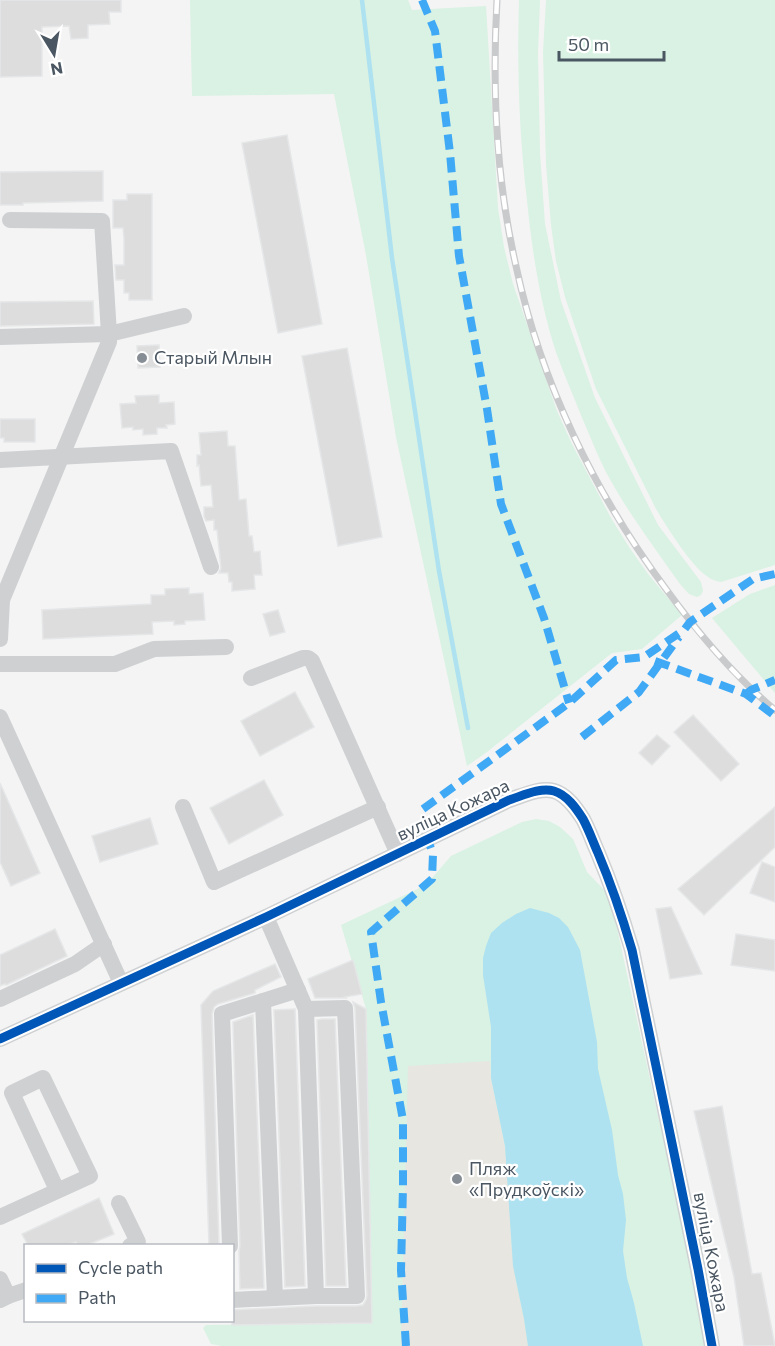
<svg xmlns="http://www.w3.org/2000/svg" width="775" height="1346" font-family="Commissioner,sans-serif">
<rect width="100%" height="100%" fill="#f4f4f4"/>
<g fill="#d9f2e3">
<polygon points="190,0 408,0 412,10 486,6 498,208 504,247 513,284 557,411 572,444 611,518 629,547 648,574 682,615 642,649 612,653 487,752 467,766 396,437 366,255 334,94 192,96"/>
<path d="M 519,0 L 540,0 L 538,53 L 540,153 L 545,224 L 561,301 L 595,398 L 658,525 L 701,582 L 703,591 L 701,595 L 697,597 L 689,594 L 680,584 C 654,547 626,510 605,470 C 597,454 590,436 583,420 C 574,397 564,375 556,352 C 540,303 532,251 527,200 C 519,133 517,68 519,0 Z"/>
<path d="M 546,0 L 775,0 L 775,565 L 721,582 C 716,581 712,580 708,577 C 691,566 667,527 656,509 L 596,389 L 565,297 L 556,261 L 551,225 L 546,164 L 543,52 Z"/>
<polygon points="775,585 775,693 712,618 750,594"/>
<polygon points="536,819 549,821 560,827 573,839 587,872 608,894 613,910 692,1271 705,1346 222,1346 211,1344 203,1328 206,1325 372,1323 366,1009 341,925 426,885 451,856 522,822"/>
</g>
<polygon fill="#e7e6e1" points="490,1061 491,1078 505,1146 510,1213 512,1252 516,1281 524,1319 528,1346 401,1346 408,1066"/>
<polygon fill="#aee2f0" points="530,908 549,913 559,918 568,927 580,950 597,1042 598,1069 612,1130 618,1175 623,1194 626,1220 623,1251 627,1278 634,1303 643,1346 528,1346 524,1319 513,1266 505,1146 491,1078 491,1027 483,975 483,958 486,946 491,933 502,923 516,914"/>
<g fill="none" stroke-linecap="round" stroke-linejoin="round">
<polyline stroke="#aee2f0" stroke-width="4.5" points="362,0 392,258 439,571 468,728"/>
</g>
<g fill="#ddddde" stroke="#e5e6e7" stroke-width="1.5">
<polygon points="0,0 121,0 121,12 109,12 110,24 88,25 88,38 71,39 69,26 42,27 42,76 0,77"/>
<polygon points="287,135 322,324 278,333 242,143"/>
<polygon points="103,171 103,201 23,203 23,205 0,205 0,172"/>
<polygon points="127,194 152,194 152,300 129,300 129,293 124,293 124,280 116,280 115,265 124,265 124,239 123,228 113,228 113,200 127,200"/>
<polygon points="93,301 94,324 0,326 0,302"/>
<polygon points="159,345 160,367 138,368 137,346"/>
<polygon points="347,348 382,537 338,546 302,356"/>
<polygon points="159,395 159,403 174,402 175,424 166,425 167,428 157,428 157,434 143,435 143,429 133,430 133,427 122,428 120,404 136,403 135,396"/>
<polygon points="0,419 35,419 35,442 4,442 4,438 0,438"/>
<polygon points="227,431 228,446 235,446 239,500 246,499 249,536 252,536 254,552 260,551 262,575 254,575 255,589 232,591 232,582 229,582 228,573 219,573 221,568 217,530 214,530 214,520 206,521 204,516 204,507 213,507 211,485 201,486 199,465 197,466 197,455 201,455 199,433"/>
<polygon points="189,588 189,594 203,593 205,620 185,621 185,624 174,625 174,621 152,622 153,634 43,639 42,610 151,604 151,595 165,595 165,589"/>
<polygon points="278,610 285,632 270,636 263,614"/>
<polygon points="295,692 314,727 260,756 241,721"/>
<polygon points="693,715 739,764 721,781 674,732"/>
<polygon points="657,735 670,746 652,765 639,753"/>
<polygon points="264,780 283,815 229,844 210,808"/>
<polygon points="0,783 40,873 11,886 0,862"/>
<polygon points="775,807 775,847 704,915 678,889"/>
<polygon points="150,818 158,844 100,862 92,836"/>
<polygon points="762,862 775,867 775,902 750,893"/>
<polygon points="671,907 702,974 670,979 656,909"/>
<polygon points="55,929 67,956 6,985 5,984 0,986 0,955"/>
<polygon points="736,934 775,940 775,971 731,965"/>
<polygon points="353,960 362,994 345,997 347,998 315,998 308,979"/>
<polygon points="275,964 281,977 255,990 255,993 218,1004 214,1007 212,1014 219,1245 209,1245 201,1005 213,991"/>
<polygon points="353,1002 366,1009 372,1323 232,1325 232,1310 316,1306 357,1306 363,1305 366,1300 367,1296 355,1008"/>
<polygon points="295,1009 305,1286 285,1287 274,1010"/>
<polygon points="253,1015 264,1288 240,1289 239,1251 240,1246 233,1022"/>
<polygon points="322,1019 335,1019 346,1286 326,1286 317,1020"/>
<polygon points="722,1106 752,1274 761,1273 775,1346 744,1346 734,1277 694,1111"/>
<polygon points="99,1198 114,1234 87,1245 78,1245 76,1242 68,1245 28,1245 22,1234"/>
</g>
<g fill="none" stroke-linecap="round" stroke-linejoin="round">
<g stroke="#ced0d2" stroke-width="16">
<polyline points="0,337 109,334 184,316"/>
<polyline points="0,460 171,451 211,567"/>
<polyline points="0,600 2,600 0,639"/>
<polyline points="2,600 109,342 109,334 102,221 10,220"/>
<polyline points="0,664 115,664 154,649 226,647"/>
<polyline points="251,678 303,658 308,658 312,661 398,854"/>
<polyline points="0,717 121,983"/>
<polyline points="183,807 214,882 378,807"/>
<polyline points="266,917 306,1009 316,1296"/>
<polyline points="0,999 75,964 104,944"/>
<polyline points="263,1001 275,1298"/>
<path d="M 0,1039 L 266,917 L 509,800 C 522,796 540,787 554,791 C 567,795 576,808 583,819 C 589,830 593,842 598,853 C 612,886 622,916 632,950 L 698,1269 L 712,1346"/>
<polyline points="119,1203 138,1242 130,1246"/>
<polyline points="0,1217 90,1176 43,1078 12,1093 57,1190"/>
<polyline points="230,1246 222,1014 298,990"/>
<polyline points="0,1279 8,1296 0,1300"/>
<polyline points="8,1296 26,1290"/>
<polyline points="232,1300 316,1296 357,1296 345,1008 306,1009"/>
</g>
<defs>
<path id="rail" d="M 497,0 C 492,89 496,179 516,266 C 541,383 595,494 666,589 C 698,633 733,675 775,710"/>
</defs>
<use href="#rail" stroke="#c9cacc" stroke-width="7"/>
<use href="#rail" stroke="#fff" stroke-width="4.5" stroke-dasharray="14" stroke-linecap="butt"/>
<g stroke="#3fa9f5" stroke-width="8" stroke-dasharray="15 8" stroke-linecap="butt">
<polyline points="422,0 435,31 450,153 459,256 487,409 501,504 544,618 569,703"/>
<polyline points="655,661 746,694 775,716"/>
<polyline points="746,694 751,690 775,680"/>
<polyline points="582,737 639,692 679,637"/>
<polyline points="423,809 569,703 616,660 644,657 684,630 690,622 753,579 775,574"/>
<polyline points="406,1346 401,1270 403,1187 403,1120 381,1002 371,932 432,879 433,854 428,840"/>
</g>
<defs>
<path id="cycleway" d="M 0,1039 L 266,917 L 509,800 C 522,796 540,787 554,791 C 567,795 576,808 583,819 C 589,830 593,842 598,853 C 612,886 622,916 632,950 L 698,1269 L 712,1346"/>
</defs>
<use href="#cycleway" stroke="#fff" stroke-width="13"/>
<use href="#cycleway" stroke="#0057b8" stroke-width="9"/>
</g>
<g fill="#868d94" stroke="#fff" stroke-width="2">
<circle cx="142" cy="358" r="6"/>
<circle cx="457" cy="1179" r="6"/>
</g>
<g text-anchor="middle" stroke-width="4.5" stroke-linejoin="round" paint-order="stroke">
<g font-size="18" fill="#4a5661" stroke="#fff" text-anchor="start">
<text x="154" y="364">Старый Млын</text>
<text x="469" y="1175">Пляж<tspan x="469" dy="21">«Прудкоўскі»</tspan></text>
</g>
<g font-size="18" fill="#4a5661" stroke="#fff">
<text transform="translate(453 810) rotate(-25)" y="6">вуліца Кожара</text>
<text transform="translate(711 1252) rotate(79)" y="6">вуліца Кожара</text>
</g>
</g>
<rect x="24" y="1244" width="210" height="78" fill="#ffffff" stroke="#b7bbc0" stroke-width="1.5"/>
<rect x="36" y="1264" width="30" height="9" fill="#0057b8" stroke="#b7bbc0" stroke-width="1.5"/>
<text x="78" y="1274" font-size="18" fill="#4a5661">Cycle path</text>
<rect x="36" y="1294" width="30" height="9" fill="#3fa9f5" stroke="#b7bbc0" stroke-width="1.5"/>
<text x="78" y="1304" font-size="18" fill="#4a5661">Path</text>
<g transform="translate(54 54) rotate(169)" stroke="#ffffff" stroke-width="4.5" paint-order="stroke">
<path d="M0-4.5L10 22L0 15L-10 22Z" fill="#4a5661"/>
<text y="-9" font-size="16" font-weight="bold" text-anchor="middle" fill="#4a5661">N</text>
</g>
<path d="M559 51v9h105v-9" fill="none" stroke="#4a5661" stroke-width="3"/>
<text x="568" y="51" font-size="18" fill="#4a5661" stroke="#ffffff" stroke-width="4.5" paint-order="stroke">50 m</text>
</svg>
